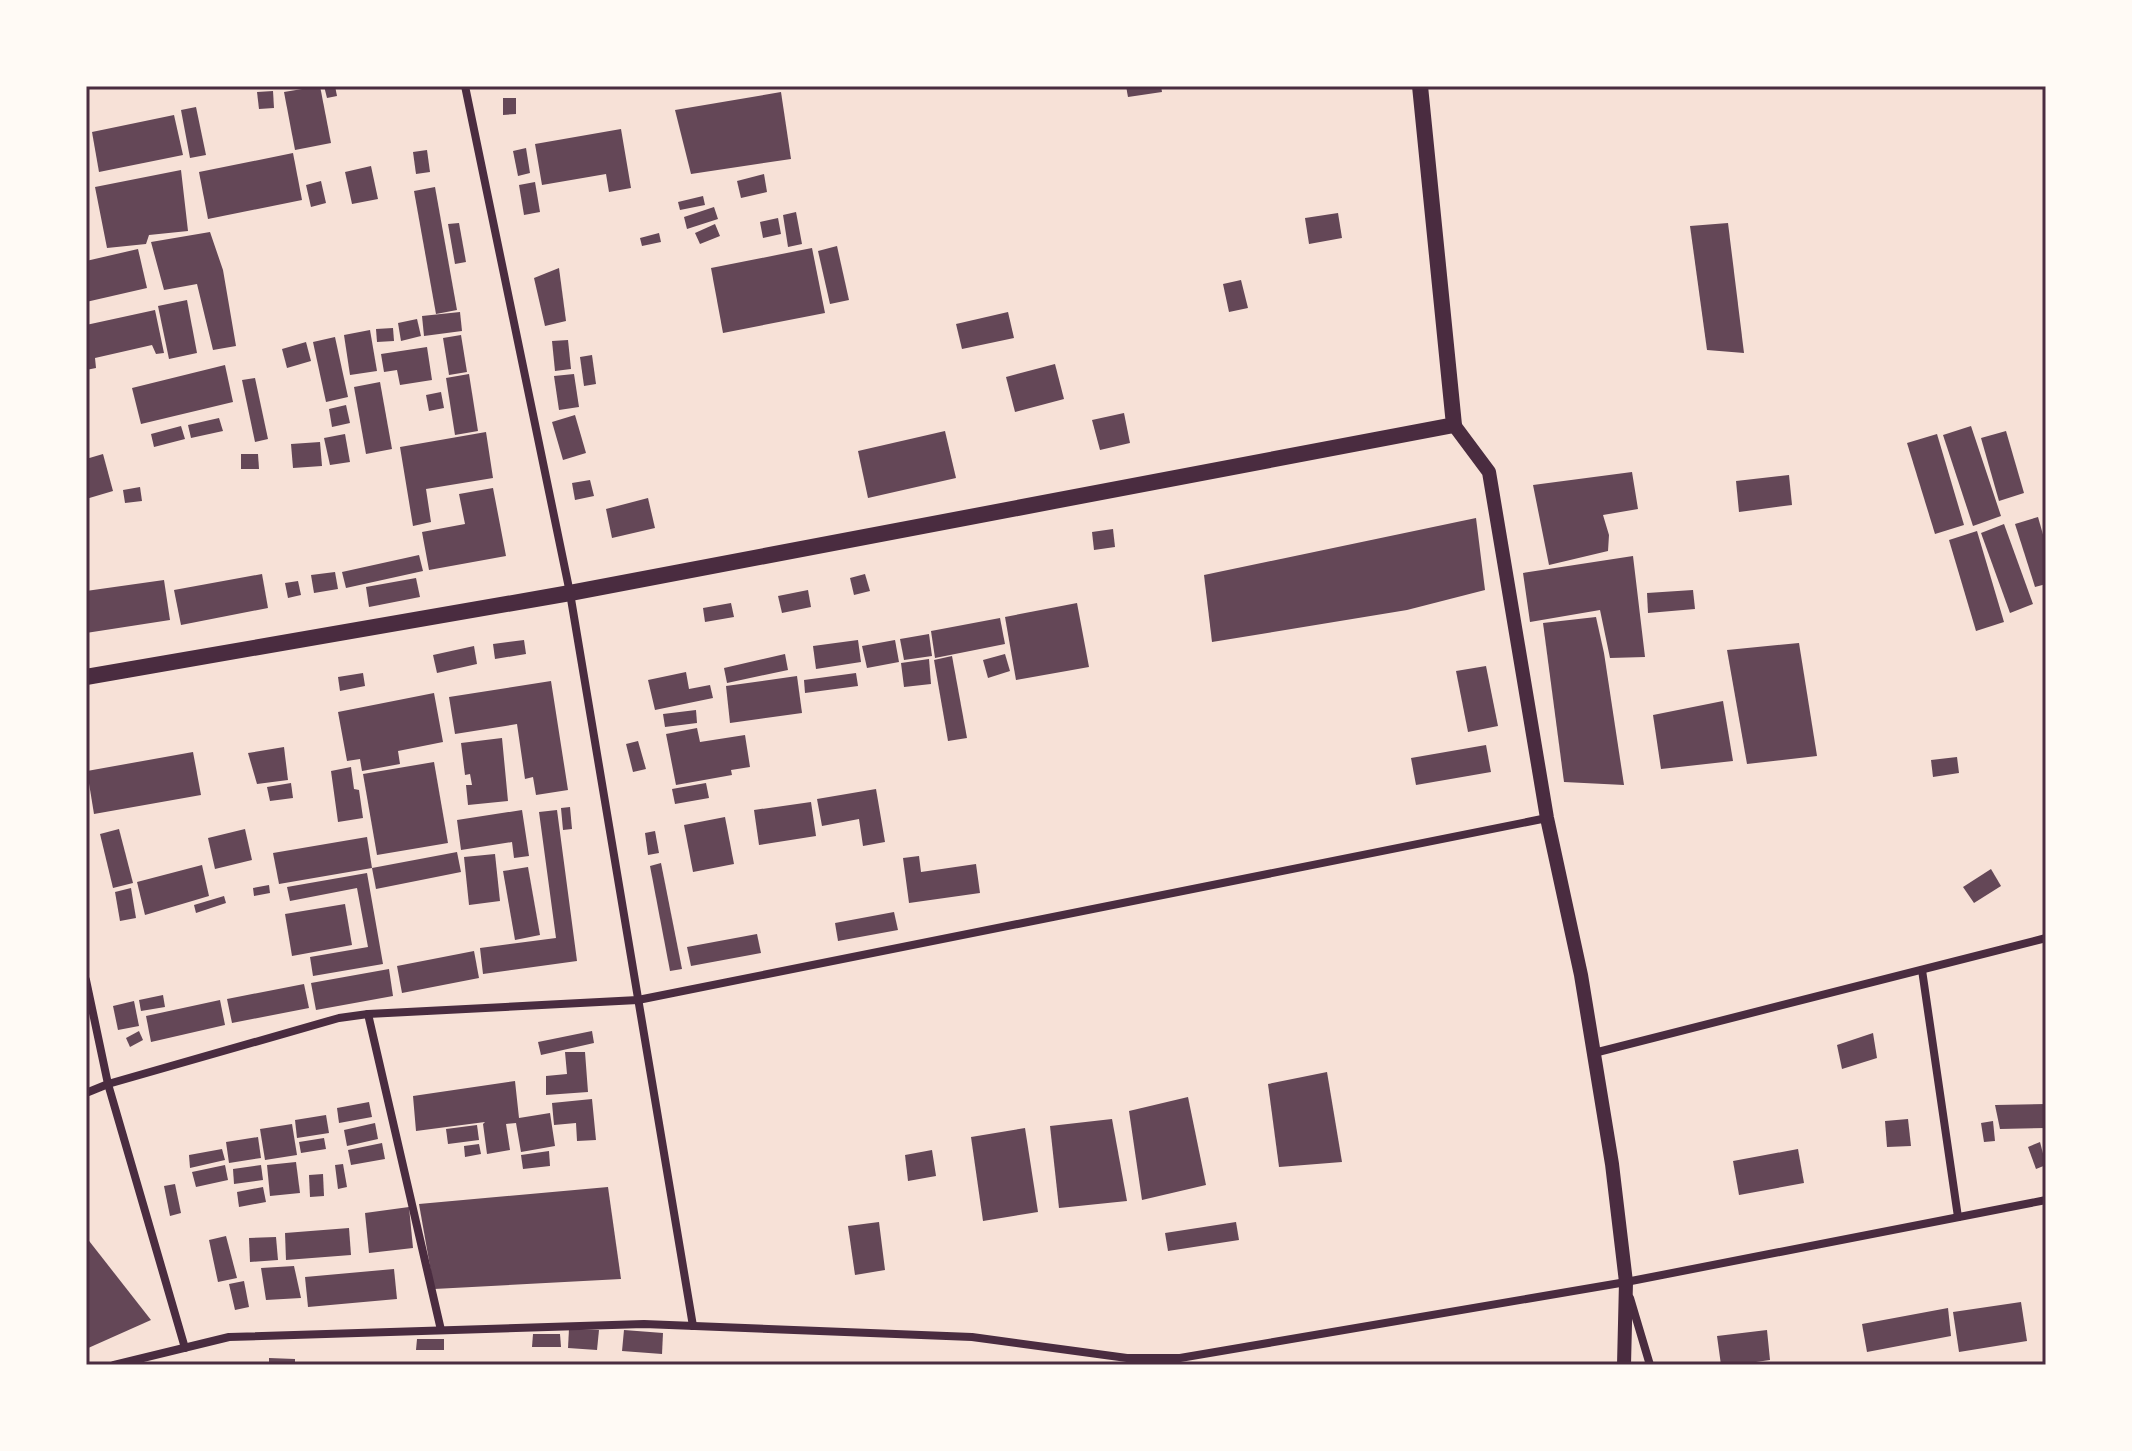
<svg xmlns="http://www.w3.org/2000/svg" width="2132" height="1451" font-family="Mulish,sans-serif">
<rect width="100%" height="100%" fill="#f7e1d7"/>
<g fill="#644757">
<polygon points="320,86 331,143 295,150 284,92"/>
<polygon points="324,86 335,86 337,96 327,98"/>
<polygon points="1126,86 1161,86 1162,92 1128,97"/>
<polygon points="273,91 274,108 259,109 257,92"/>
<polygon points="781,92 791,159 691,174 675,110"/>
<polygon points="503,98 516,98 516,114 503,115"/>
<polygon points="196,107 206,155 190,158 181,110"/>
<polygon points="174,115 183,155 99,172 92,132"/>
<polygon points="621,129 631,188 609,192 606,174 542,185 535,144"/>
<polygon points="526,148 530,173 518,176 513,151"/>
<polygon points="427,150 430,172 416,174 413,152"/>
<polygon points="293,153 302,200 208,219 199,172"/>
<polygon points="371,166 378,199 352,204 345,172"/>
<polygon points="181,170 188,231 149,235 146,244 107,248 95,187"/>
<polygon points="764,174 767,192 741,198 737,181"/>
<polygon points="321,181 326,203 311,207 306,185"/>
<polygon points="535,182 540,212 524,215 519,185"/>
<polygon points="435,187 457,310 436,314 414,191"/>
<polygon points="703,196 705,205 680,210 678,202"/>
<polygon points="714,207 718,219 687,229 684,217"/>
<polygon points="796,212 802,244 788,247 783,215"/>
<polygon points="1338,213 1342,238 1309,244 1305,218"/>
<polygon points="778,218 781,234 763,238 760,222"/>
<polygon points="459,223 466,262 455,264 448,224"/>
<polygon points="1728,223 1744,353 1707,350 1690,226"/>
<polygon points="715,224 720,236 700,244 695,233"/>
<polygon points="210,232 223,270 236,346 213,350 197,284 164,290 151,242"/>
<polygon points="659,233 661,242 642,246 640,238"/>
<polygon points="837,246 849,300 830,304 818,251"/>
<polygon points="812,248 825,313 723,333 711,268"/>
<polygon points="138,249 147,288 86,302 86,261"/>
<polygon points="559,268 566,321 545,326 534,278"/>
<polygon points="1241,280 1248,308 1229,312 1223,284"/>
<polygon points="187,300 197,353 169,359 158,306"/>
<polygon points="155,310 164,353 156,354 152,345 95,358 96,368 86,370 86,325"/>
<polygon points="460,312 462,331 424,336 422,316"/>
<polygon points="1008,312 1014,338 962,349 956,324"/>
<polygon points="417,319 421,336 401,341 398,323"/>
<polygon points="393,328 394,341 377,342 376,329"/>
<polygon points="370,330 377,371 350,375 344,335"/>
<polygon points="461,335 467,372 449,375 443,338"/>
<polygon points="335,337 348,397 326,402 313,342"/>
<polygon points="568,340 571,369 555,371 552,341"/>
<polygon points="306,342 311,361 287,368 282,349"/>
<polygon points="427,347 432,380 400,385 397,370 384,372 381,354"/>
<polygon points="592,355 596,384 584,386 580,357"/>
<polygon points="1055,364 1064,399 1015,412 1006,377"/>
<polygon points="225,365 233,402 141,424 132,388"/>
<polygon points="469,374 478,431 455,435 446,378"/>
<polygon points="574,374 579,407 559,410 554,376"/>
<polygon points="255,378 268,439 255,442 242,380"/>
<polygon points="380,382 392,449 366,454 354,387"/>
<polygon points="441,392 444,408 429,411 426,395"/>
<polygon points="346,405 350,423 332,427 329,409"/>
<polygon points="1124,413 1130,443 1100,450 1092,420"/>
<polygon points="575,415 586,453 563,460 552,422"/>
<polygon points="219,418 223,431 191,438 188,425"/>
<polygon points="181,426 185,439 154,447 151,434"/>
<polygon points="1971,426 2001,516 1973,526 1943,435"/>
<polygon points="945,431 956,478 868,498 858,451"/>
<polygon points="2006,431 2024,493 1999,501 1981,438"/>
<polygon points="486,432 493,478 426,489 431,522 413,526 400,447"/>
<polygon points="345,434 350,462 330,465 324,438"/>
<polygon points="1937,434 1964,525 1935,534 1907,443"/>
<polygon points="320,442 322,466 293,468 291,444"/>
<polygon points="103,454 113,491 86,499 86,459"/>
<polygon points="241,454 258,454 259,469 241,469"/>
<polygon points="1632,472 1638,509 1603,515 1609,535 1608,551 1549,565 1533,485"/>
<polygon points="1789,475 1792,505 1739,512 1736,481"/>
<polygon points="590,480 594,496 575,500 572,483"/>
<polygon points="140,487 142,501 125,503 123,490"/>
<polygon points="493,488 506,556 429,570 422,532 465,524 459,494"/>
<polygon points="648,498 655,528 612,538 606,509"/>
<polygon points="2038,517 2046,545 2046,584 2035,587 2015,524"/>
<polygon points="1476,518 1485,590 1407,610 1212,642 1204,575"/>
<polygon points="2004,524 2033,604 2010,613 1981,533"/>
<polygon points="1113,529 1115,547 1094,550 1092,532"/>
<polygon points="1977,531 2004,622 1976,631 1949,540"/>
<polygon points="419,555 423,571 346,588 342,572"/>
<polygon points="1633,556 1645,657 1610,658 1600,610 1530,622 1523,573"/>
<polygon points="335,572 338,589 314,593 311,575"/>
<polygon points="262,574 268,608 181,625 174,590"/>
<polygon points="865,574 870,591 854,595 850,578"/>
<polygon points="416,578 420,597 369,607 366,587"/>
<polygon points="164,580 170,620 86,633 86,591"/>
<polygon points="298,581 301,595 288,598 285,583"/>
<polygon points="808,590 811,607 782,613 778,596"/>
<polygon points="1693,590 1695,609 1648,613 1647,593"/>
<polygon points="731,603 734,617 705,622 703,608"/>
<polygon points="1077,603 1089,667 1016,680 1005,617"/>
<polygon points="1596,617 1604,653 1624,785 1564,782 1543,623"/>
<polygon points="1000,618 1005,644 935,658 931,631"/>
<polygon points="929,634 932,656 904,660 900,639"/>
<polygon points="524,640 526,654 495,659 493,644"/>
<polygon points="858,640 861,662 816,669 813,646"/>
<polygon points="895,640 899,662 867,668 862,646"/>
<polygon points="1799,643 1817,756 1747,764 1727,650"/>
<polygon points="474,646 477,664 437,673 433,655"/>
<polygon points="785,654 788,670 727,683 724,668"/>
<polygon points="1005,654 1010,671 988,678 983,660"/>
<polygon points="952,656 967,738 948,741 934,660"/>
<polygon points="929,659 931,684 904,687 901,663"/>
<polygon points="1486,666 1498,726 1468,732 1456,671"/>
<polygon points="686,672 689,689 710,685 713,698 655,710 648,680"/>
<polygon points="363,673 365,686 340,691 338,677"/>
<polygon points="856,673 858,686 805,693 804,680"/>
<polygon points="797,676 802,713 730,723 726,686"/>
<polygon points="551,681 568,790 536,795 533,777 525,779 517,724 455,734 449,697"/>
<polygon points="434,693 443,742 398,751 400,764 362,771 360,759 347,761 338,712"/>
<polygon points="1723,701 1733,761 1661,769 1653,715"/>
<polygon points="696,710 697,723 665,727 663,714"/>
<polygon points="697,728 700,742 745,735 750,767 731,770 732,775 676,785 666,734"/>
<polygon points="502,738 508,801 468,805 466,785 472,785 470,774 465,775 461,743"/>
<polygon points="638,741 646,769 633,772 626,744"/>
<polygon points="1486,745 1491,772 1416,785 1411,758"/>
<polygon points="284,747 288,780 257,784 248,753"/>
<polygon points="193,752 201,795 94,814 87,771"/>
<polygon points="1957,757 1959,773 1933,777 1931,760"/>
<polygon points="434,762 448,843 377,855 363,774"/>
<polygon points="351,767 354,789 359,790 363,818 338,822 331,771"/>
<polygon points="291,783 293,798 270,801 267,787"/>
<polygon points="706,783 709,798 675,804 672,789"/>
<polygon points="876,789 885,842 863,846 859,819 822,826 817,799"/>
<polygon points="811,802 816,836 759,845 754,810"/>
<polygon points="570,807 572,829 563,830 561,808"/>
<polygon points="522,810 529,856 514,858 512,842 461,850 457,820"/>
<polygon points="557,810 577,961 483,974 480,948 556,938 539,812"/>
<polygon points="725,817 734,864 693,872 684,825"/>
<polygon points="119,829 133,883 113,888 100,834"/>
<polygon points="245,829 252,860 215,869 208,838"/>
<polygon points="655,831 659,853 648,855 645,833"/>
<polygon points="367,837 372,868 279,884 273,853"/>
<polygon points="457,852 461,872 376,889 372,868"/>
<polygon points="495,854 500,901 469,905 464,857"/>
<polygon points="919,856 921,872 976,864 980,893 909,903 903,858"/>
<polygon points="661,863 682,969 670,971 650,866"/>
<polygon points="202,865 209,896 145,915 137,882"/>
<polygon points="528,867 540,935 515,940 503,871"/>
<polygon points="1991,869 2001,886 1974,903 1963,887"/>
<polygon points="367,873 383,964 313,976 310,957 368,947 357,888 290,901 287,887"/>
<polygon points="269,885 270,893 254,896 253,888"/>
<polygon points="131,888 136,918 120,921 115,892"/>
<polygon points="224,896 226,903 196,913 194,905"/>
<polygon points="345,904 352,945 292,956 285,914"/>
<polygon points="894,912 898,930 838,941 835,923"/>
<polygon points="757,934 761,953 691,966 687,947"/>
<polygon points="474,951 479,978 402,993 397,966"/>
<polygon points="389,969 393,996 316,1010 311,983"/>
<polygon points="304,984 309,1008 232,1023 227,999"/>
<polygon points="163,995 165,1007 141,1011 139,1000"/>
<polygon points="220,1000 225,1025 151,1042 146,1016"/>
<polygon points="134,1001 139,1026 118,1030 113,1006"/>
<polygon points="139,1031 143,1040 130,1047 126,1038"/>
<polygon points="592,1031 594,1043 541,1055 538,1042"/>
<polygon points="1873,1033 1877,1058 1842,1069 1837,1045"/>
<polygon points="565,1052 585,1052 588,1092 546,1095 546,1076 567,1074"/>
<polygon points="1327,1072 1342,1162 1279,1167 1268,1084"/>
<polygon points="515,1081 519,1118 550,1113 555,1146 521,1152 516,1123 506,1124 510,1150 487,1154 483,1124 485,1122 416,1131 413,1096"/>
<polygon points="1188,1097 1206,1185 1142,1200 1129,1111"/>
<polygon points="592,1099 596,1140 577,1141 576,1123 554,1125 552,1103"/>
<polygon points="369,1102 372,1117 339,1123 337,1108"/>
<polygon points="2046,1104 2046,1128 2000,1129 1995,1105"/>
<polygon points="326,1115 329,1133 297,1138 295,1120"/>
<polygon points="1112,1119 1127,1201 1059,1208 1050,1126"/>
<polygon points="1908,1119 1911,1146 1887,1147 1885,1121"/>
<polygon points="1993,1121 1995,1141 1984,1142 1981,1123"/>
<polygon points="375,1123 378,1139 347,1146 344,1130"/>
<polygon points="292,1124 297,1155 265,1160 260,1129"/>
<polygon points="477,1125 479,1140 448,1144 446,1129"/>
<polygon points="1025,1128 1038,1212 983,1221 971,1137"/>
<polygon points="258,1137 261,1158 229,1163 226,1142"/>
<polygon points="324,1138 326,1149 301,1153 299,1142"/>
<polygon points="2040,1142 2046,1165 2036,1169 2028,1147"/>
<polygon points="382,1143 385,1159 351,1165 348,1150"/>
<polygon points="479,1144 481,1154 465,1157 464,1146"/>
<polygon points="222,1149 225,1160 190,1168 189,1155"/>
<polygon points="1798,1149 1804,1183 1739,1195 1733,1161"/>
<polygon points="932,1150 936,1176 908,1181 905,1155"/>
<polygon points="549,1151 550,1166 523,1169 521,1155"/>
<polygon points="296,1162 300,1193 270,1196 267,1165"/>
<polygon points="343,1164 347,1187 338,1189 335,1165"/>
<polygon points="225,1165 228,1180 196,1187 192,1172"/>
<polygon points="261,1165 263,1180 234,1184 233,1169"/>
<polygon points="323,1174 324,1196 310,1197 309,1175"/>
<polygon points="175,1184 181,1213 170,1216 164,1186"/>
<polygon points="263,1187 266,1202 239,1207 237,1192"/>
<polygon points="608,1187 621,1279 434,1289 419,1204"/>
<polygon points="409,1207 413,1248 369,1253 365,1213"/>
<polygon points="879,1222 885,1270 855,1275 848,1226"/>
<polygon points="1236,1222 1239,1240 1168,1251 1165,1233"/>
<polygon points="349,1228 351,1255 286,1260 285,1233"/>
<polygon points="226,1236 237,1278 218,1282 209,1240"/>
<polygon points="86,1237 151,1320 86,1349"/>
<polygon points="276,1237 278,1260 250,1262 249,1238"/>
<polygon points="294,1266 301,1298 266,1300 261,1268"/>
<polygon points="394,1269 397,1299 308,1307 305,1277"/>
<polygon points="244,1281 249,1307 235,1310 229,1284"/>
<polygon points="2021,1302 2027,1341 1959,1352 1953,1312"/>
<polygon points="1948,1308 1951,1336 1867,1352 1862,1324"/>
<polygon points="569,1329 599,1330 597,1350 568,1348"/>
<polygon points="624,1330 663,1333 662,1354 622,1351"/>
<polygon points="1767,1330 1770,1360 1756,1362 1756,1365 1721,1365 1717,1336"/>
<polygon points="533,1334 560,1334 561,1347 532,1347"/>
<polygon points="417,1339 444,1339 444,1350 416,1350"/>
<polygon points="269,1358 295,1359 295,1365 269,1365"/>
</g>
<g fill="none" stroke-linecap="round" stroke-linejoin="round">
<g stroke="#4a2c40" stroke-width="8">
<polyline points="465,86 570,593 693,1326"/>
<polyline points="1922,970 1958,1217"/>
<polyline points="86,980 108,1084 185,1348"/>
<polyline points="368,1014 441,1330"/>
<polyline points="1594,1053 2046,938"/>
<polyline points="86,1093 108,1084 339,1018 368,1014 638,1000 1547,818"/>
<polyline points="1630,1298 1650,1365"/>
<polyline points="114,1365 229,1337 644,1324 972,1337 1127,1358 1180,1358 1626,1282 2046,1200"/>
</g>
<polyline stroke="#4a2c40" stroke-width="14" points="1454,425 1489,472 1547,818 1581,975 1612,1164 1626,1282 1624,1365"/>
<polyline stroke="#4a2c40" stroke-width="16" points="86,677 570,593 1454,425 1420,86"/>
</g>
<rect width="2132" height="1451" fill="none" stroke="#fffaf5" stroke-width="176"/>
<rect x="88" y="88" width="1956" height="1275" fill="none" stroke="#4a2c40" stroke-width="3"/>
</svg>
